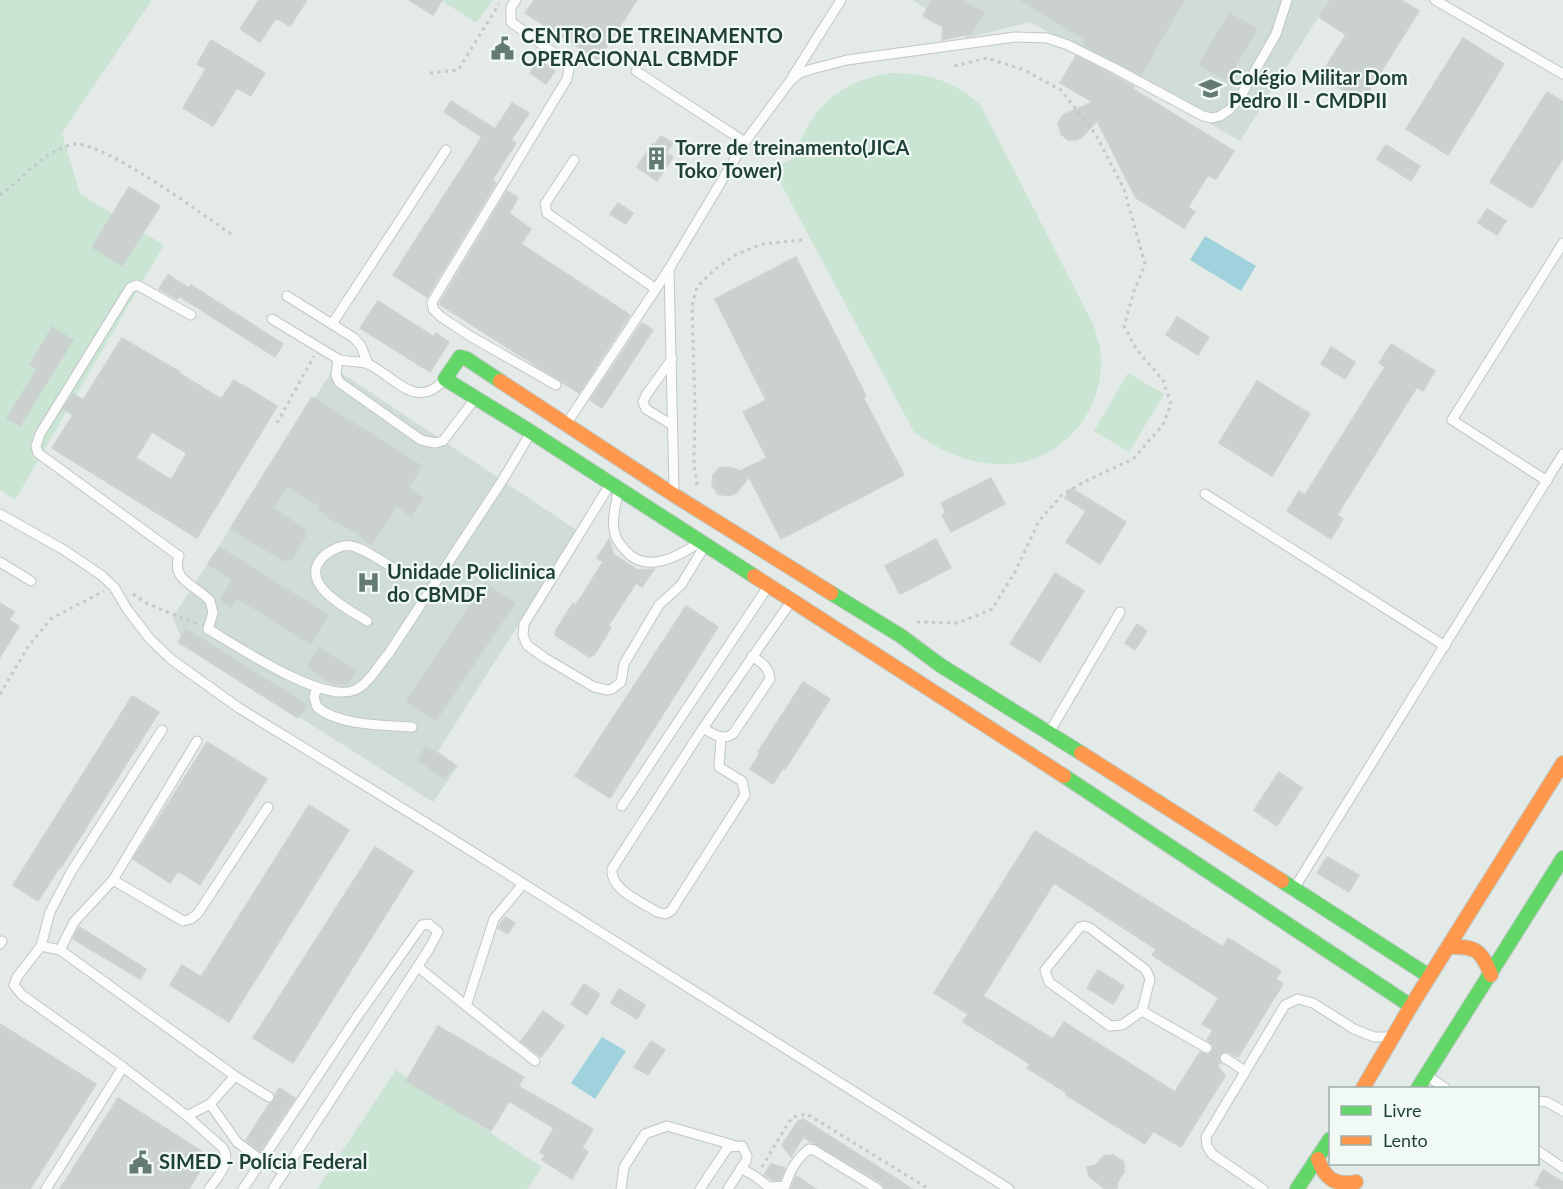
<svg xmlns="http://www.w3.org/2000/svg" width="1563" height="1189" font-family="Lato,sans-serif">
<rect width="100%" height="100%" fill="#e3eae7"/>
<g fill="#d0dcd7">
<polygon points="913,0 1329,0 1240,141 1030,22 967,38"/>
<polygon points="334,368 578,531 438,751 458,766 433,802 183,643 173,617"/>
</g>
<g fill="#cae5d4">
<polygon points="0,0 152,0 62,133 80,194 164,245 15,500 0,490"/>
<polygon points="441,0 493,0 476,23"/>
<path d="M 891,73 C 929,74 950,79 980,104 L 1094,326 C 1098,339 1102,353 1101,367 C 1099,416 1059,462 1008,464 C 972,466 942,452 914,432 L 773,169 L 795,157 C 809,108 840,81 891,73 Z"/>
<polygon points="1128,373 1164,394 1129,452 1094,431"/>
<polygon points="396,1070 542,1167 527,1189 317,1189"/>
</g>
<g fill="#9fd2dc">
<polygon points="1205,236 1256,266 1241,291 1190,260"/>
<polygon points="602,1037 626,1051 595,1099 571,1083"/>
</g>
<g fill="#cad1ce" stroke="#ccd3d0" stroke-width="1.5" fill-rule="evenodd">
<polygon points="259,0 307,0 290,26 276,18 260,42 240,29"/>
<polygon points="409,0 442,0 433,15"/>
<polygon points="534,0 637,0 598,60 525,13"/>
<polygon points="932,0 962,0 984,13 972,33 942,40 943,27 923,16"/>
<polygon points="1020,0 1184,0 1141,75 1083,45 1086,40"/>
<polygon points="1330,0 1401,0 1419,11 1362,102 1320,76 1346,35 1319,17"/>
<polygon points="1229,13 1257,29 1227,81 1199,65"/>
<polygon points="1463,38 1504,64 1448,155 1406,129"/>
<polygon points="211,40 265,73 251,96 237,88 213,126 183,108 206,69 197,64"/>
<polygon points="1076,56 1134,86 1133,89 1234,151 1216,179 1208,175 1188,207 1195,212 1184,228 1136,198 1097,121 1082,137 1076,140 1068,140 1061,134 1058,123 1063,115 1093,102 1060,83"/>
<polygon points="539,60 555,71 546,84 530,73"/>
<polygon points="1547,92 1563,102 1563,158 1532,208 1490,182"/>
<polygon points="451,101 495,129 512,103 529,113 511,140 516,143 492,180 496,183 427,297 393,275 482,137 444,112"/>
<polygon points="661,136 673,143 666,153 673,157 657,181 637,167 652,144 654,145"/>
<polygon points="1386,145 1420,166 1411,181 1377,159"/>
<polygon points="129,187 160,206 122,266 92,247"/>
<polygon points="507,191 518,198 509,213 531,229 521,244 630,315 579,393 439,304"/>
<polygon points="618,203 633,213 626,224 610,214"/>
<polygon points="1487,209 1506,221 1497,235 1478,223"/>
<polygon points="796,257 866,396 863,397 904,475 781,539 749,477 736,493 728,496 718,494 712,485 713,475 719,468 729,467 740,471 767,458 743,412 766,400 715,299"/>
<polygon points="168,275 189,288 191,285 283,344 275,357 179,296 177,299 159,289"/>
<polygon points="378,301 434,337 436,333 449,342 430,372 360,328"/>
<polygon points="1177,317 1209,337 1198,355 1166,335"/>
<polygon points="642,323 653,330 602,408 590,400"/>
<polygon points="52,327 73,340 20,426 7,418 37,369 30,364"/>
<path d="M 122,338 L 180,372 L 179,373 L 221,399 L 234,380 L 277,406 L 197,538 L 52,448 L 73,415 L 63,409 L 73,394 L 83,400 ZM 152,432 L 187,453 L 171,480 L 136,458 Z"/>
<polygon points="1391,344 1435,371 1423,391 1417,387 1337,515 1343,519 1331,539 1287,511 1299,491 1305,495 1385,367 1379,363"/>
<polygon points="1331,347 1355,362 1345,379 1321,364"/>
<polygon points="1257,381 1310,414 1272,476 1219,443"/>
<polygon points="312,397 422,466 408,488 423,498 411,516 396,506 372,545 358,536 359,534 323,515 324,513 318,509 320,506 287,486 273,508 299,525 306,531 303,535 306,536 291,560 288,558 286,562 230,529"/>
<polygon points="991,478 1005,504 951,532 942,515 946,513 941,503"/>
<polygon points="1071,488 1126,522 1100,564 1066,542 1086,511 1065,498"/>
<polygon points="609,539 614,555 638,570 654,569 642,587 636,583 608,626 611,628 594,655 589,657 555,635 556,630 573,603 576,605 603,562 597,558"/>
<polygon points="936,539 951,568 900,594 885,566"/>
<polygon points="219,547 328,615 311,644 237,598 231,607 220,600 232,580 208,564"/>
<polygon points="1055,573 1084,591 1040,662 1010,644"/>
<polygon points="485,583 515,603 436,721 406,701"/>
<polygon points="0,603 14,612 9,620 19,626 0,657"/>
<polygon points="686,606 718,627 610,798 575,776"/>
<polygon points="1137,624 1147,631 1135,650 1125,643"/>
<polygon points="186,629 307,705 298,718 178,642"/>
<polygon points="319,648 356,671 347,684 332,684 307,667"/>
<polygon points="803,682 830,699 785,769 783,768 773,784 750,769 760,753 758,752"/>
<polygon points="132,696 159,712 62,866 57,871 38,901 13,885"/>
<polygon points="207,742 267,779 200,885 178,871 170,883 133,859"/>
<polygon points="426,746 455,765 445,779 417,760"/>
<polygon points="1279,772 1302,788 1277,826 1254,810"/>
<polygon points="309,805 349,830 229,1022 170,985 182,965 201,977"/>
<path d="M 1035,831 L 1223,947 L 1228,938 L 1281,971 L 1276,979 L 1283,984 L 1238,1057 L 1226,1051 L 1219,1055 L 1219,1061 L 1221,1063 L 1217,1065 L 1225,1076 L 1181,1147 L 1153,1131 L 1145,1144 L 1066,1095 L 1067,1093 L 1027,1068 L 1030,1064 L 963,1022 L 968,1014 L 934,993 ZM 1054,883 L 1156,949 L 1152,955 L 1219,998 L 1202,1024 L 1213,1030 L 1207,1040 L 1213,1045 L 1213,1051 L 1208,1055 L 1200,1052 L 1175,1092 L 1064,1022 L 1053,1039 L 983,996 Z"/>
<polygon points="375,847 413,871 293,1063 253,1038"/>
<polygon points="1327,857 1359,875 1349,892 1317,873"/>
<polygon points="505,917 515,923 508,934 498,928"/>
<polygon points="79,927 146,969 140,979 73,939"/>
<polygon points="1098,970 1124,986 1113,1004 1087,988"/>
<polygon points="584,984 600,994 587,1015 571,1004"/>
<polygon points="619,989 645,1005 637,1019 611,1003"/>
<polygon points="543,1011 564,1026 541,1057 521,1041"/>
<polygon points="0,1024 96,1084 30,1189 0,1189"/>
<polygon points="438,1026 524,1077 518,1086 593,1129 582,1148 588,1152 572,1179 542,1160 545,1155 540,1152 554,1128 509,1101 491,1131 406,1081"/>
<polygon points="651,1041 665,1050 648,1075 634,1067"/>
<polygon points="279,1088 295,1098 260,1151 246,1140 269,1104 274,1101 275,1095"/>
<polygon points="118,1098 209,1156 189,1189 60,1189"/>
<polygon points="803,1119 886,1172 912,1189 885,1189 882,1183 803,1137 791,1157 782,1145 798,1121"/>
<polygon points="1113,1155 1124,1162 1124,1172 1117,1183 1117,1188 1105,1189 1089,1176 1087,1167 1096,1165 1104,1156"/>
<polygon points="771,1164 785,1168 780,1180 773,1180 764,1175"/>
<polygon points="1543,1170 1563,1182 1563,1189 1542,1189 1535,1185"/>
<polygon points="796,1176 816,1189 791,1189"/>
</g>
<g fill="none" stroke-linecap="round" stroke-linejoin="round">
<defs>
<g id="lane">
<polyline points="516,0 511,7 511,22 565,61 569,69 567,79 432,302 433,309 441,317 470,336 556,385"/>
<polyline points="1435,0 1563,74"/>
<polyline points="636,71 745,142"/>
<polyline points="793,76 841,0"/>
<polyline points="574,160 545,204 547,213 656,289"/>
<polyline points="669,269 674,491"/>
<polyline points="287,296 354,338 361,346 368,364"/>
<path d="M 191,315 L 137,285 L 130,288 L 40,434 L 36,446 L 38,453 L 179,556 C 170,581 198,586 210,601 L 213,613 L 208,629 C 237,646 323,704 355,690 C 369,684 379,664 389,653 L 502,481 L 530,434"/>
<path d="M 272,319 L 338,359 C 348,363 361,360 370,365 C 396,378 416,410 443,381"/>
<polyline points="332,324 446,150"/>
<polyline points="338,359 336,375 339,382 421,440 435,443 443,441 474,400"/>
<polyline points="567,423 669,269 745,142 790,81 800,73 812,69 847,60 1015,37 1047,38 1068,45 1116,69 1203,116 1212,118 1220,116 1229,110 1239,99 1276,34 1287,0"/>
<polyline points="672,425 646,409 643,402 646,395 672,359"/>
<polyline points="1547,481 1452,420 1563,243"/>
<polyline points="609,486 524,624 523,635 527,645 545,658 594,687 608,690 612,689 621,682 624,664 659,605 681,585 704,547"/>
<path d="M 618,492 C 616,505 611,521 615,534 C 616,540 621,545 625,550 C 645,574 676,558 697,544"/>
<polyline points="1205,494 1445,646"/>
<polyline points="0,514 64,550 101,575 114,587 127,609 150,639 172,660 239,708 441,832 1009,1189"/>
<polyline points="0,562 31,581"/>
<path d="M 367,621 C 348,609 294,582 325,555 C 332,550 342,544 351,546 C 367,549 383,563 397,570"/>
<path d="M 317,687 L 314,697 L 317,707 C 339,726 385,725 412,727"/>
<path d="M 703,728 C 713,734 722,741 733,734 L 770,679 C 769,667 761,662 752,656"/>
<polyline points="1050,731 1120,612"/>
<path d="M 721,738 L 719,767 L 742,781 L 745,795 L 671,911 L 665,914 L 657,912 C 642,902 610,890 612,869 L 703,728 L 790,603"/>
<polyline points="622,806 767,588"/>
<polyline points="113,880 183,921 191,919 198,913 268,807"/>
<polyline points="1295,887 1563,454"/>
<polygon points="1084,926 1090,928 1146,970 1150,979 1142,1011 1122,1025 1110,1026 1049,982 1045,970 1080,927"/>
<polyline points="0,944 2,941"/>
<polyline points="41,946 50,912 71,872 162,730"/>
<polyline points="60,950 74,922 113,880 197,741"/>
<polyline points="418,967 535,1061"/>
<polyline points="466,1006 494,919 523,884"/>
<polyline points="1142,1011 1207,1048"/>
<polyline points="1225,1058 1245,1071"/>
<polyline points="235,1076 210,1104 187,1116 123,1067 22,995 14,985 17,977 41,946 60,950 235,1076 269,1097"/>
<polyline points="1429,1077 1445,1088"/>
<polyline points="1538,1101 1547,1102 1563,1111"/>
<polyline points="210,1104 237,1142 261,1160 283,1171"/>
<path d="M 187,1116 L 223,1148 C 232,1163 218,1176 209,1189"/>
<polyline points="1538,1151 1563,1168"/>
<path d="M 741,1168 L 756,1177 L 769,1187 L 785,1186 C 790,1171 796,1159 809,1149 L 814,1150 L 878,1189"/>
<polyline points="46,1189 123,1067"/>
<polyline points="243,1189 352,1024 422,925 429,924 438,932 429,949 273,1189"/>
<polyline points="621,1189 624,1167 645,1134 667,1126 733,1145"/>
<polyline points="700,1189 728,1147 742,1146 747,1156 746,1161 728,1189"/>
<polyline points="1263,1189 1212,1154 1207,1146 1206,1137 1285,1005 1298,999 1313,1003 1354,1029 1374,1037 1390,1037"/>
</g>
<g id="fast">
<polyline points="500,381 467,359 460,357 445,379 531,432 754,576"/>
<polyline points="831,593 901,636 940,665 1081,753"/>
<polyline points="1064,776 1411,1006"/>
<polyline points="1282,881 1429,976"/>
<polyline points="1418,1088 1563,858"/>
<polyline points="1297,1189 1330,1139"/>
</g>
<g id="slow">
<polyline points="500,381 674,495 831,593"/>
<polyline points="754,576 1064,776"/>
<polyline points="1081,753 1282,881"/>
<path d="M 1449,947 C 1476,946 1481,950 1491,975"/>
<polyline points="1363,1088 1411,1006 1563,763"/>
<path d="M 1318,1159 C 1325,1179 1335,1186 1356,1182"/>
</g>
</defs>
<use href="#lane" stroke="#c0c7c4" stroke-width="11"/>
<use href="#fast" stroke="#bec8c4" stroke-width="16"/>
<use href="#slow" stroke="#bec8c4" stroke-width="16"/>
<g stroke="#c0cac8" stroke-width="3" stroke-dasharray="3 4.5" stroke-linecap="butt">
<polyline points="430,73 458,70 499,4"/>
<path d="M 0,195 C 20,181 40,156 62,148 C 66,146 72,144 75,144 C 108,144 203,215 234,236"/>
<polyline points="277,423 314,356"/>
<polyline points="697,485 694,464 695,407 692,306 697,287 713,271 735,255 762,244 803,240"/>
<polyline points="133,594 146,603 197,624"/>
<polyline points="917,622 958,623 992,609 1015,572 1039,521 1062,495 1082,483 1133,459 1163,425 1171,404 1163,380 1137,350 1124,326 1134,291 1145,264 1124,189 1096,135 1061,90 1024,70 987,58 950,67"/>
<polyline points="0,694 29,645 52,618 104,591"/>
<polyline points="762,1167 788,1123 793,1117 807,1114 929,1189"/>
</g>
<use href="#lane" stroke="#fbfcfb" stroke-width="9"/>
<use href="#fast" stroke="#63d668" stroke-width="14"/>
<use href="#slow" stroke="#ff974d" stroke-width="14"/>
</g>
<defs>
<symbol id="civic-bare" viewBox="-9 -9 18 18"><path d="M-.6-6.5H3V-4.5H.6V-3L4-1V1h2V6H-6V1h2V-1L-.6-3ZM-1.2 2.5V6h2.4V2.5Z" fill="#647b75" stroke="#f1f9f5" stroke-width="2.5" paint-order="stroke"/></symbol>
<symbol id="university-bare" viewBox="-9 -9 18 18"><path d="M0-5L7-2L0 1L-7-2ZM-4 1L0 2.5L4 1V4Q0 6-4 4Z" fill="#647b75" stroke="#f1f9f5" stroke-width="2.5" paint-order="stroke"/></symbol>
<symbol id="building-bare" viewBox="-9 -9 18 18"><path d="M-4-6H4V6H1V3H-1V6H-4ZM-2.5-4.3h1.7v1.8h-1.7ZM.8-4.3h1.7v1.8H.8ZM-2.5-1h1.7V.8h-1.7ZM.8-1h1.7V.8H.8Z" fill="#647b75" stroke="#f1f9f5" stroke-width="2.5" paint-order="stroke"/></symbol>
<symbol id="hospital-bare" viewBox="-9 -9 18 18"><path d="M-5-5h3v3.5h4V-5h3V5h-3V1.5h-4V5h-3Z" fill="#647b75" stroke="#f1f9f5" stroke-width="2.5" paint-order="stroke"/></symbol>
</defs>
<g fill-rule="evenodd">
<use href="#civic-bare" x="486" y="32" width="33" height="33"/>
<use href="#university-bare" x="1194" y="72" width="33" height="33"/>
<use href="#building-bare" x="640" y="142" width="33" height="33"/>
<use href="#hospital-bare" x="352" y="566" width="33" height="33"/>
<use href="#civic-bare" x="124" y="1146" width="33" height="33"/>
</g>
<g text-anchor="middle" stroke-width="4.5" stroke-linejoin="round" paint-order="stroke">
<g font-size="20" font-weight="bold" fill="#1f3f38" stroke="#f1f9f5" text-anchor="start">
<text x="521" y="43">CENTRO DE TREINAMENTO<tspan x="521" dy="23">OPERACIONAL CBMDF</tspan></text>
<text x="1229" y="85">Colégio Militar Dom<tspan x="1229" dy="23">Pedro II - CMDPII</tspan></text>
<text x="675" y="155">Torre de treinamento(JICA<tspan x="675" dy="23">Toko Tower)</tspan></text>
<text x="387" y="579">Unidade Policlinica<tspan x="387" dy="23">do CBMDF</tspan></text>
<text x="159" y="1169">SIMED - Polícia Federal</text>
</g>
</g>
<rect x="1329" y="1087" width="210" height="78" fill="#f1f9f5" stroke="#9dafa9" stroke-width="1.5"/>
<rect x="1341" y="1106" width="30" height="9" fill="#63d668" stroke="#9dafa9" stroke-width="1.5"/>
<text x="1383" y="1117" font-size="18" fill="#1f3f38">Livre</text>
<rect x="1341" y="1136" width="30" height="9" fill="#ff974d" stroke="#9dafa9" stroke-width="1.5"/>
<text x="1383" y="1147" font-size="18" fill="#1f3f38">Lento</text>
</svg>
